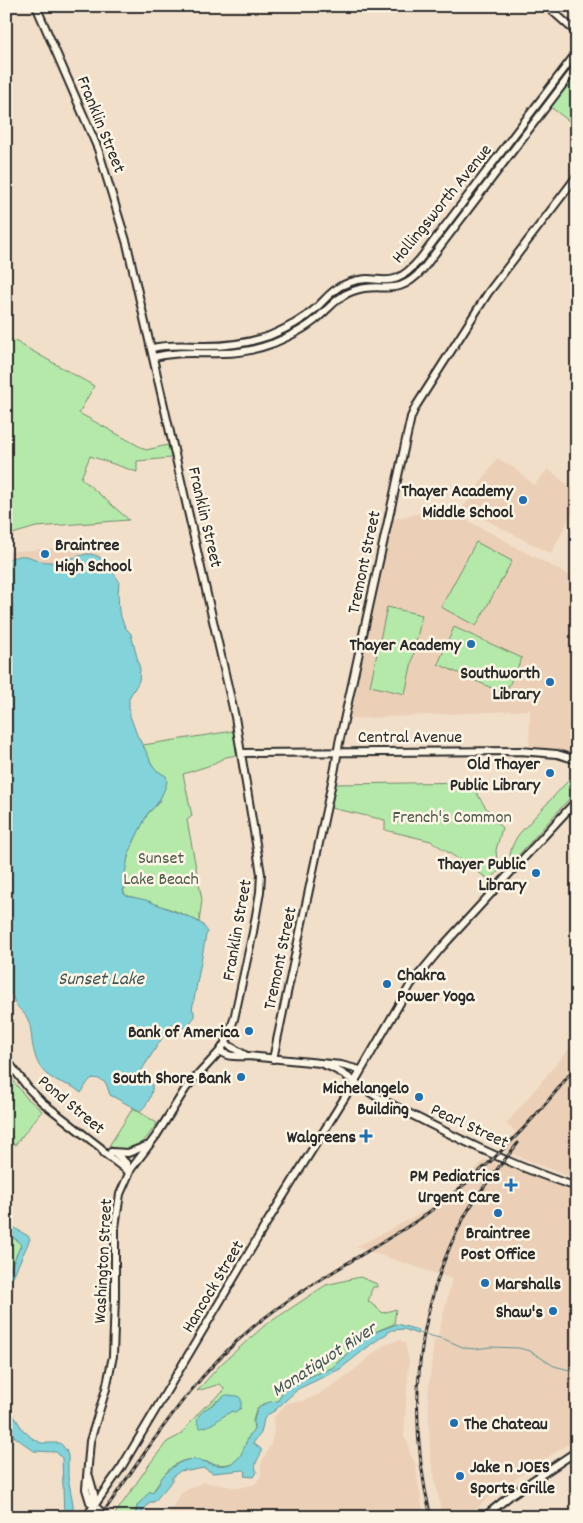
<svg xmlns="http://www.w3.org/2000/svg" width="583" height="1523" font-family="Dekko,sans-serif">
<rect width="100%" height="100%" fill="#f2dfca"/>
<filter id="ink" filterUnits="userSpaceOnUse"><feTurbulence type="fractalNoise" baseFrequency=".02" numOctaves="2"/><feDisplacementMap in="SourceGraphic" scale="10" xChannelSelector="R" yChannelSelector="G"/><feConvolveMatrix kernelMatrix="1 2 1 2 8 2 1 2 1" color-interpolation-filters="sRGB"/></filter>
<g filter="url(#ink)">
<g fill="#ebd0b7">
<polygon points="497,458 513,467 534,485 548,469 577,492 577,520 571,515 551,554 463,508"/>
<polygon points="435,510 448,510 508,542 515,547 577,579 577,754 529,746 530,710 349,719 393,519"/>
<polygon points="94,545 105,563 92,554 77,555 65,561 58,562 49,562 26,556 16,555 6,560 6,552"/>
<polygon points="577,1025 577,1180 500,1149 516,1132 506,1124 574,1043 577,1037 570,1031"/>
<polygon points="484,1160 505,1165 577,1194 577,1438 493,1494 467,1517 442,1517 430,1455 428,1394 434,1340 437,1340 452,1279 356,1247 431,1208 462,1183"/>
<polygon points="399,1340 405,1343 409,1361 404,1437 408,1442 410,1454 415,1463 424,1517 166,1517 182,1492 203,1482 239,1488 255,1484 261,1475 261,1464 271,1444 274,1430 273,1418 287,1403 302,1401 318,1395 353,1371 382,1346"/>
</g>
<g fill="#b5e9aa" stroke="#708a6a" fill-rule="evenodd">
<polygon points="577,72 577,127 549,106"/>
<polygon points="6,336 94,386 79,413 146,450 168,445 171,458 137,461 137,472 90,456 81,478 129,520 36,527 6,536"/>
<polygon points="476,542 512,561 476,626 441,607"/>
<polygon points="387,607 422,615 405,694 370,686"/>
<polygon points="454,627 522,658 505,694 438,664"/>
<path d="M 233,731 L 237,755 L 226,757 L 208,766 L 183,774 L 192,816 L 187,820 L 202,900 L 199,922 C 178,910 149,902 125,895 C 116,875 137,834 147,815 C 151,809 159,805 161,797 C 163,791 162,781 162,774 C 151,768 148,756 143,745 Z"/>
<path d="M 577,771 L 577,790 L 515,859 L 511,860 C 508,853 514,841 519,834 Z"/>
<polygon points="478,782 477,794 486,808 497,818 495,821 502,828 496,850 498,872 490,880 431,841 385,830 385,820 331,808 336,784"/>
<polygon points="6,1072 26,1097 42,1111 15,1145 6,1140"/>
<path d="M 133,1108 L 157,1123 C 145,1142 134,1156 109,1146 Z"/>
<polygon points="6,1234 17,1240 21,1245 6,1278"/>
<path d="M 360,1277 L 377,1284 L 377,1287 L 373,1287 C 370,1291 371,1296 368,1301 L 383,1313 L 396,1309 L 394,1324 L 367,1335 L 332,1368 L 304,1379 L 278,1401 L 263,1404 L 256,1410 L 253,1421 L 254,1430 C 244,1438 246,1455 234,1462 C 214,1472 196,1449 173,1466 C 164,1472 158,1485 151,1494 L 150,1492 L 137,1506 L 135,1516 C 128,1514 122,1517 115,1514 L 151,1462 L 167,1442 L 180,1435 L 202,1409 L 223,1392 L 224,1388 L 220,1384 L 197,1391 L 221,1364 L 264,1326 L 326,1285 ZM 218,1400 L 232,1411 L 216,1420 L 211,1425 L 203,1411 Z"/>
<polygon points="6,1416 16,1432 6,1452"/>
</g>
<g fill="#83d4da" stroke="#609094">
<path d="M 88,554 C 103,554 111,570 119,581 L 118,594 L 119,612 L 125,627 L 131,634 L 140,669 L 139,681 L 129,698 L 129,713 L 137,735 L 148,755 L 151,763 L 156,770 L 166,776 L 167,782 L 163,793 L 156,805 L 148,813 L 129,851 L 123,886 L 125,887 L 125,889 L 123,889 L 124,894 L 127,896 L 146,900 L 191,918 L 202,924 L 208,932 L 206,935 L 192,1010 L 194,1011 L 194,1017 L 189,1025 L 183,1028 L 176,1021 L 170,1026 L 141,1071 L 142,1075 L 152,1084 C 153,1094 148,1105 140,1111 L 110,1095 L 106,1083 C 89,1072 89,1082 81,1093 C 77,1090 73,1086 68,1085 C 46,1077 38,1071 33,1047 C 31,1038 32,1029 28,1020 C 26,1014 20,1010 16,1005 C 13,999 12,992 6,988 L 6,565 L 9,567 L 11,563 L 6,560 C 30,550 29,561 49,562 C 63,563 74,556 88,554 Z"/>
<polygon points="6,1223 28,1236 30,1239 6,1292 6,1278 21,1245 17,1240 6,1234"/>
<path d="M 397,1324 L 418,1330 L 418,1333 L 417,1334 L 404,1329 L 392,1330 L 373,1343 L 340,1369 L 298,1389 L 274,1411 L 267,1415 L 264,1419 L 261,1433 L 253,1443 L 261,1449 L 261,1453 C 258,1460 253,1464 257,1472 L 254,1477 L 244,1476 L 246,1472 L 244,1470 L 213,1473 L 204,1468 L 188,1471 L 186,1470 L 180,1471 L 172,1477 L 172,1481 L 154,1502 L 150,1502 L 143,1511 L 143,1517 L 135,1517 L 137,1506 L 150,1491 L 152,1493 L 160,1483 L 159,1481 C 195,1437 208,1477 234,1462 C 246,1454 244,1438 254,1430 C 253,1411 259,1402 278,1401 L 283,1391 L 304,1379 L 332,1368 L 367,1335 Z"/>
<path d="M 226,1395 L 238,1396 L 241,1399 L 241,1408 L 235,1412 L 232,1411 C 222,1416 210,1428 200,1428 C 192,1417 204,1410 212,1405 C 217,1402 221,1398 226,1395 Z"/>
<polygon points="6,1403 23,1430 32,1438 41,1443 60,1443 66,1450 68,1456 68,1477 73,1504 73,1510 77,1517 64,1516 62,1458 56,1452 34,1451 15,1437 6,1424"/>
</g>
<g fill="none" stroke-linecap="round" stroke-linejoin="round">
<polyline stroke="#609094" stroke-width="1" points="419,1333 444,1339 465,1348 476,1349 490,1347 519,1348 530,1351 554,1366 577,1372"/>
<defs>
<g id="secondary">
<polyline points="36,6 98,149 127,244 235,717 261,874 260,892 253,932 234,1019 227,1040 220,1051 186,1088 156,1136 131,1169 120,1194 115,1227 115,1297 113,1356 106,1389 90,1441 86,1489 90,1502 107,1517"/>
<polyline points="547,6 577,33"/>
<path d="M 152,348 C 170,344 186,346 205,346 C 227,346 249,343 269,336 C 286,329 302,321 315,309 C 326,299 333,288 348,283 C 380,270 388,297 420,259 L 577,52"/>
<path d="M 154,357 C 177,351 199,354 222,353 C 240,353 258,349 274,343 C 288,337 303,330 314,321 C 327,311 337,296 353,291 C 382,280 396,300 423,269 L 577,66"/>
<polyline points="242,753 520,751 557,754 577,760"/>
<polyline points="225,1043 245,1055"/>
<path d="M 220,1051 C 229,1058 238,1056 248,1056 L 341,1065 L 360,1070"/>
<polyline points="6,1059 29,1089 42,1102 101,1148 104,1153 129,1172"/>
<polyline points="273,1059 335,768 339,743 411,417 416,406 488,293 577,176"/>
<path d="M 322,1064 C 345,1071 360,1088 381,1099 C 445,1132 508,1165 577,1187"/>
<polyline points="111,1152 128,1153 146,1146"/>
<polyline points="116,1154 126,1163 129,1172"/>
<polyline points="89,1476 94,1494 94,1506"/>
<polyline points="86,1517 121,1468 266,1224 355,1081 411,984 441,948 577,800"/>
<polyline points="484,1517 511,1495 577,1451"/>
</g>
</defs>
<use href="#secondary" stroke="#2b2b2b" stroke-width="10"/>
<use href="#secondary" stroke="#fcf5e5" stroke-width="6"/>
<defs>
<g id="rail">
<path d="M 100,1517 C 147,1451 190,1379 253,1327 C 304,1285 363,1256 418,1220 C 479,1178 532,1124 577,1065"/>
<path d="M 431,1517 C 406,1416 415,1306 466,1214 C 481,1188 500,1166 518,1143"/>
</g>
</defs>
<use href="#rail" stroke="#2b2b2b" stroke-width="3"/>
<use href="#rail" stroke="#fcf5e5" stroke-width="1" stroke-dasharray="4" stroke-linecap="butt"/>
</g>
</g>
<g fill="#1f6fb2" stroke="#fcf5e5" stroke-width="2">
<circle cx="523" cy="500" r="5"/>
<circle cx="45" cy="554" r="5"/>
<circle cx="471" cy="644" r="5"/>
<circle cx="550" cy="682" r="5"/>
<circle cx="550" cy="773" r="5"/>
<circle cx="536" cy="873" r="5"/>
<circle cx="387" cy="984" r="5"/>
<circle cx="249" cy="1031" r="5"/>
<circle cx="241" cy="1077" r="5"/>
<circle cx="419" cy="1097" r="5"/>
<path d="M363.5 1128.5h5v5h5v5h-5v5h-5v-5h-5v-5h5z"/>
<path d="M508.5 1177.5h5v5h5v5h-5v5h-5v-5h-5v-5h5z"/>
<circle cx="498" cy="1213" r="5"/>
<circle cx="485" cy="1283" r="5"/>
<circle cx="553" cy="1311" r="5"/>
<circle cx="454" cy="1423" r="5"/>
<circle cx="460" cy="1476" r="5"/>
</g>
<g text-anchor="middle" stroke-width="5" stroke-linejoin="round" paint-order="stroke">
<g font-size="18" fill="#2b2b2b" stroke="#fcf5e5">
<text transform="translate(102 124) rotate(68)" y="6">Franklin Street</text>
<text transform="translate(441 203) rotate(-51)" y="6">Hollingsworth Avenue</text>
<text transform="translate(206 517) rotate(77)" y="6">Franklin Street</text>
<text transform="translate(363 562) rotate(-78)" y="6">Tremont Street</text>
<text x="410" y="742">Central Avenue</text>
<text transform="translate(236 930) rotate(-80)" y="6">Franklin Street</text>
<text transform="translate(279 958) rotate(-78)" y="6">Tremont Street</text>
<text transform="translate(72 1104) rotate(40)" y="6">Pond Street</text>
<text transform="translate(470 1125) rotate(25)" y="6">Pearl Street</text>
<text transform="translate(102 1261) rotate(-87)" y="6">Washington Street</text>
<text transform="translate(212 1286) rotate(-59)" y="6">Hancock Street</text>
</g>
<g font-size="18" font-weight="bold" fill="#2b2b2b" stroke="#fcf5e5" text-anchor="end">
<text x="513" y="496">Thayer Academy<tspan x="513" dy="21">Middle School</tspan></text>
<text x="55" y="550" text-anchor="start">Braintree<tspan x="55" dy="21">High School</tspan></text>
<text x="461" y="650">Thayer Academy</text>
<text x="540" y="678">Southworth<tspan x="540" dy="21">Library</tspan></text>
<text x="540" y="769">Old Thayer<tspan x="540" dy="21">Public Library</tspan></text>
<text x="526" y="869">Thayer Public<tspan x="526" dy="21">Library</tspan></text>
<text x="397" y="980" text-anchor="start">Chakra<tspan x="397" dy="21">Power Yoga</tspan></text>
<text x="239" y="1037">Bank of America</text>
<text x="231" y="1083">South Shore Bank</text>
<text x="409" y="1093">Michelangelo<tspan x="409" dy="21">Building</tspan></text>
<text x="356" y="1142">Walgreens</text>
<text x="500" y="1181">PM Pediatrics<tspan x="500" dy="21">Urgent Care</tspan></text>
<text x="498" y="1238" text-anchor="middle">Braintree<tspan x="498" dy="21">Post Office</tspan></text>
<text x="495" y="1289" text-anchor="start">Marshalls</text>
<text x="543" y="1317">Shaw's</text>
<text x="464" y="1429" text-anchor="start">The Chateau</text>
<text x="470" y="1472" text-anchor="start">Jake n JOES<tspan x="470" dy="21">Sports Grille</tspan></text>
</g>
<g font-size="18" fill="#4e5a4b" stroke="#fcf5e5">
<text x="452" y="822">French's Common</text>
<text x="161" y="863">Sunset<tspan x="161" dy="21">Lake Beach</tspan></text>
</g>
<g font-size="19" font-style="italic" fill="#415557" stroke="#fcf5e5">
<text x="101" y="984">Sunset Lake</text>
<text transform="translate(323 1358) rotate(-33)" y="7">Monatiquot River</text>
</g>
</g>
<rect width="583" height="1523" fill="none" stroke="#fcf5e5" stroke-width="25"/>
<rect x="12" y="12" width="558" height="1498" fill="none" stroke="#2b2b2b" stroke-width="2" filter="url(#ink)"/>
</svg>
